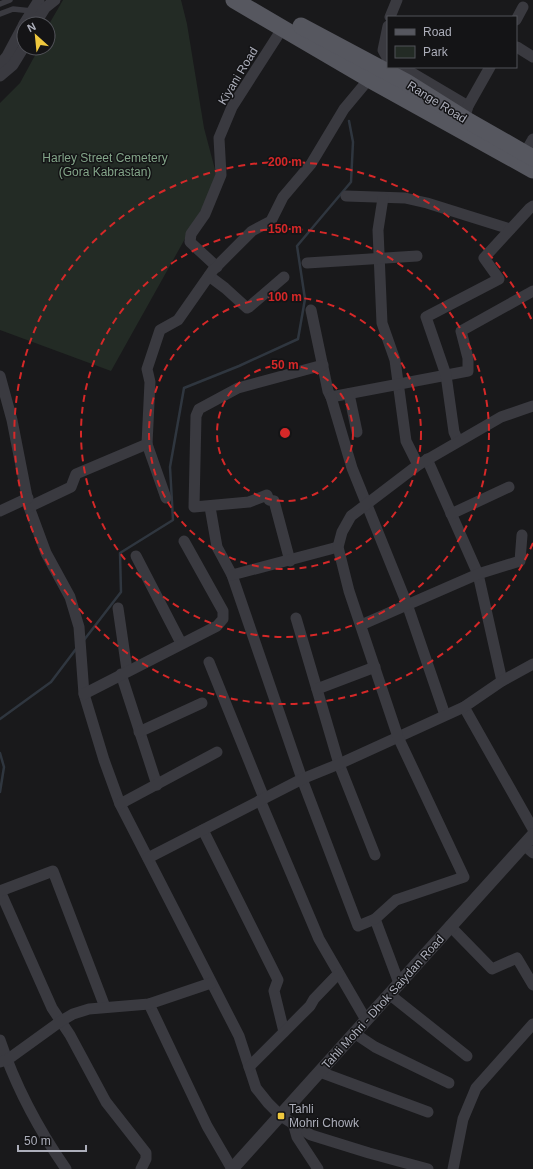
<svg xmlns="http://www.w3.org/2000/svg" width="533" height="1169" font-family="Arial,sans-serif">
<rect width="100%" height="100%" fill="#19191b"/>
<polygon fill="#232b25" points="63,0 181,0 187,24 204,128 217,177 210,194 111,371 0,330 0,103 20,83 39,48 48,48 48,26"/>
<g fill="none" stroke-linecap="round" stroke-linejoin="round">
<g stroke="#2f363f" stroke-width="2.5">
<polyline points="84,640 121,592 120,553 173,520 170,467 184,388 239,366 298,339 305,299 297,246 351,182 353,142 349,121"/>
<polyline points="0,719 51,682 76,649"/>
<polyline points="0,753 4,767 0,792"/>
</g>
<g stroke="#3a3a40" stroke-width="5.5">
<polyline points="0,4 10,0"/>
<polyline points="0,14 13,9 32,11"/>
</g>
<g stroke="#3a3a40" stroke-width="11">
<polyline points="390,17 397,0"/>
<polyline points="516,20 523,7"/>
<polyline points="24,24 39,0"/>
<polyline points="35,24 45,8 55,0"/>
<polyline points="388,26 383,50 388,59"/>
<polyline points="517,47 533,57"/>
<polyline points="0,64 7,56 24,24"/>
<polyline points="402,67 468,106"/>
<polyline points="0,76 13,65 24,47"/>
<polyline points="466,113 468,106 490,67"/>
<polyline points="525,153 533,139"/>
<polyline points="346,196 405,198 427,203 510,229"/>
<polyline points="383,198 378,230 382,323 395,360 406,441 418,465"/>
<polyline points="307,263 417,256"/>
<polyline points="217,267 190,242 191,234 205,214 221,175 219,138 232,107 282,29"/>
<polyline points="209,276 225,288 247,308 249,307 284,277"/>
<polyline points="311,310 328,391 331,397 468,371 468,358 461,331 533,291"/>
<polyline points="0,376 12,420 29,507 46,553 70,597 79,627 84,694 104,760 120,804 239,1036 256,1088 268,1103 281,1116 311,1135 369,1153 428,1169"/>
<polyline points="349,394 357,432"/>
<polyline points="331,397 352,468 407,604 445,715"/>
<polyline points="458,441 454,432 446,375 426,317 499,279 484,258 530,208 533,206"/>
<polyline points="427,459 478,574 502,681"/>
<polyline points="166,498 147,444 150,382 147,369 160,330 178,320 213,270 252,231 271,221 283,197 311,164 344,109 369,79"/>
<polyline points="29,507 71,487 76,474 147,444"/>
<polyline points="210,507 217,547 232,575 302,779 358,926 375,919 399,983"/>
<polyline points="0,511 28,498"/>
<polyline points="451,514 509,487"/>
<polyline points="136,556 181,643"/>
<polyline points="290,561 274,501 269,500 267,495 249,502 194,507 196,416 199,409 238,388 323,365"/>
<polyline points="232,575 338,547"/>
<polyline points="118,608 127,670"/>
<polyline points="296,618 339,764 375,855"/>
<polyline points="361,625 478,574 520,561 522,535"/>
<polyline points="209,662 264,798"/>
<polyline points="121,674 157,785"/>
<polyline points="317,689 375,667"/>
<polyline points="84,694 217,626 223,619 223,611 184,541"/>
<polyline points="464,707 533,829"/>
<polyline points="139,732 202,703"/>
<polyline points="260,800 319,939 366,1020"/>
<polyline points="120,804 217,752"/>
<polyline points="203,830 278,980 274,991 284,1032"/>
<polyline points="524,845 533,853"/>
<polyline points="148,858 302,779 339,764 464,707 502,681 533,664"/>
<polyline points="0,891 52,1008 70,1035 106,1102 146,1153 146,1159 141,1169"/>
<polyline points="0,891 53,871 105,1007"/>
<polyline points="375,919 396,900 464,877 398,737 349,591 338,547 342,532 351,516 418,465 501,417 533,406"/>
<polyline points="450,926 492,969 517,958 533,985"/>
<polyline points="389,994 467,1056"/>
<polyline points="149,1004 207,1126 232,1169"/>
<polyline points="354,1033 375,1047 449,1083"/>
<path d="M 0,1040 C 15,1085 39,1130 66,1169"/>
<polyline points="0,1062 7,1060 61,1021 73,1014 89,1009 149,1004 211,983"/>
<polyline points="249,1067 310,1006 314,999 338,974"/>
<polyline points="320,1072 428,1112"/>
<polyline points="293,1123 297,1137 318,1169"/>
<polyline points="453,1169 463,1119 476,1088 533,1024"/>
</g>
<polyline stroke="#3a3a40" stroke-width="13" points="232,1169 533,835"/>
<g stroke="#56575f" stroke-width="17">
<polyline points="234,0 369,79 533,170"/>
<polyline points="301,26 406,82 465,119 533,158"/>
</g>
</g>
<g fill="none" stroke="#d62828" stroke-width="2" stroke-dasharray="7 5">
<circle cx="285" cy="433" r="68"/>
<circle cx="285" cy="433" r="136"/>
<circle cx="285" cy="433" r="204"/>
<path d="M533 543A271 271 0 1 1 533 323"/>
</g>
<rect fill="#efc83e" stroke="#141416" stroke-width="1.5" x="277" y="1112" width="8" height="8" rx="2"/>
<g text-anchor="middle" stroke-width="3" stroke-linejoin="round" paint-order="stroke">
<g font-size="12" fill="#acaeba" stroke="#141416">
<text transform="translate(238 76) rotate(-59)" y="4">Kiyani Road</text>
<text transform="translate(437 102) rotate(32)" y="4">Range Road</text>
<text transform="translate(383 1002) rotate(-48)" y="4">Tahli Mohri - Dhok Saiydan Road</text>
</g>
<g font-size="12" fill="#83a589" stroke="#141416">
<text x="105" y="162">Harley Street Cemetery<tspan x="105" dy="14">(Gora Kabrastan)</tspan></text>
</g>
<g font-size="12" fill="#acaeba" stroke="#141416" text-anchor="start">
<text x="289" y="1113">Tahli<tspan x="289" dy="14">Mohri Chowk</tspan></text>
</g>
</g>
<circle cx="285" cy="433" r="6" fill="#d62828" stroke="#141416" stroke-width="2"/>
<g font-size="12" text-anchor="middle" font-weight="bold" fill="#d62828" stroke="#141416" stroke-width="3" stroke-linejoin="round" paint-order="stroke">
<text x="285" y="166">200 m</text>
<text x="285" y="233">150 m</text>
<text x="285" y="301">100 m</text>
<text x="285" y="369">50 m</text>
</g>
<rect x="387" y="16" width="130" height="52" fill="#141416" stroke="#515258"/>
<rect x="395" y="29" width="20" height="6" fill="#56575f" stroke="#515258"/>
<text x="423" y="36" font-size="12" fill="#acaeba">Road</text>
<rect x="395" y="46" width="20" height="12" fill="#232b25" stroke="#515258"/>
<text x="423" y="56" font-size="12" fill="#acaeba">Park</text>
<g transform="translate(36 36) rotate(333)"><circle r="19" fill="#141416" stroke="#515258"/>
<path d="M0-3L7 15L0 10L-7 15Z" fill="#efc83e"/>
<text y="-6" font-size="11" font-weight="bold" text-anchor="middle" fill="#acaeba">N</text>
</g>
<path d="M18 1145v6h68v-6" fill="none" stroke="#acaeba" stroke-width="2"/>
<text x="24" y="1145" font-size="12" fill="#acaeba" stroke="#141416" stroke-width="3" paint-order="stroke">50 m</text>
</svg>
